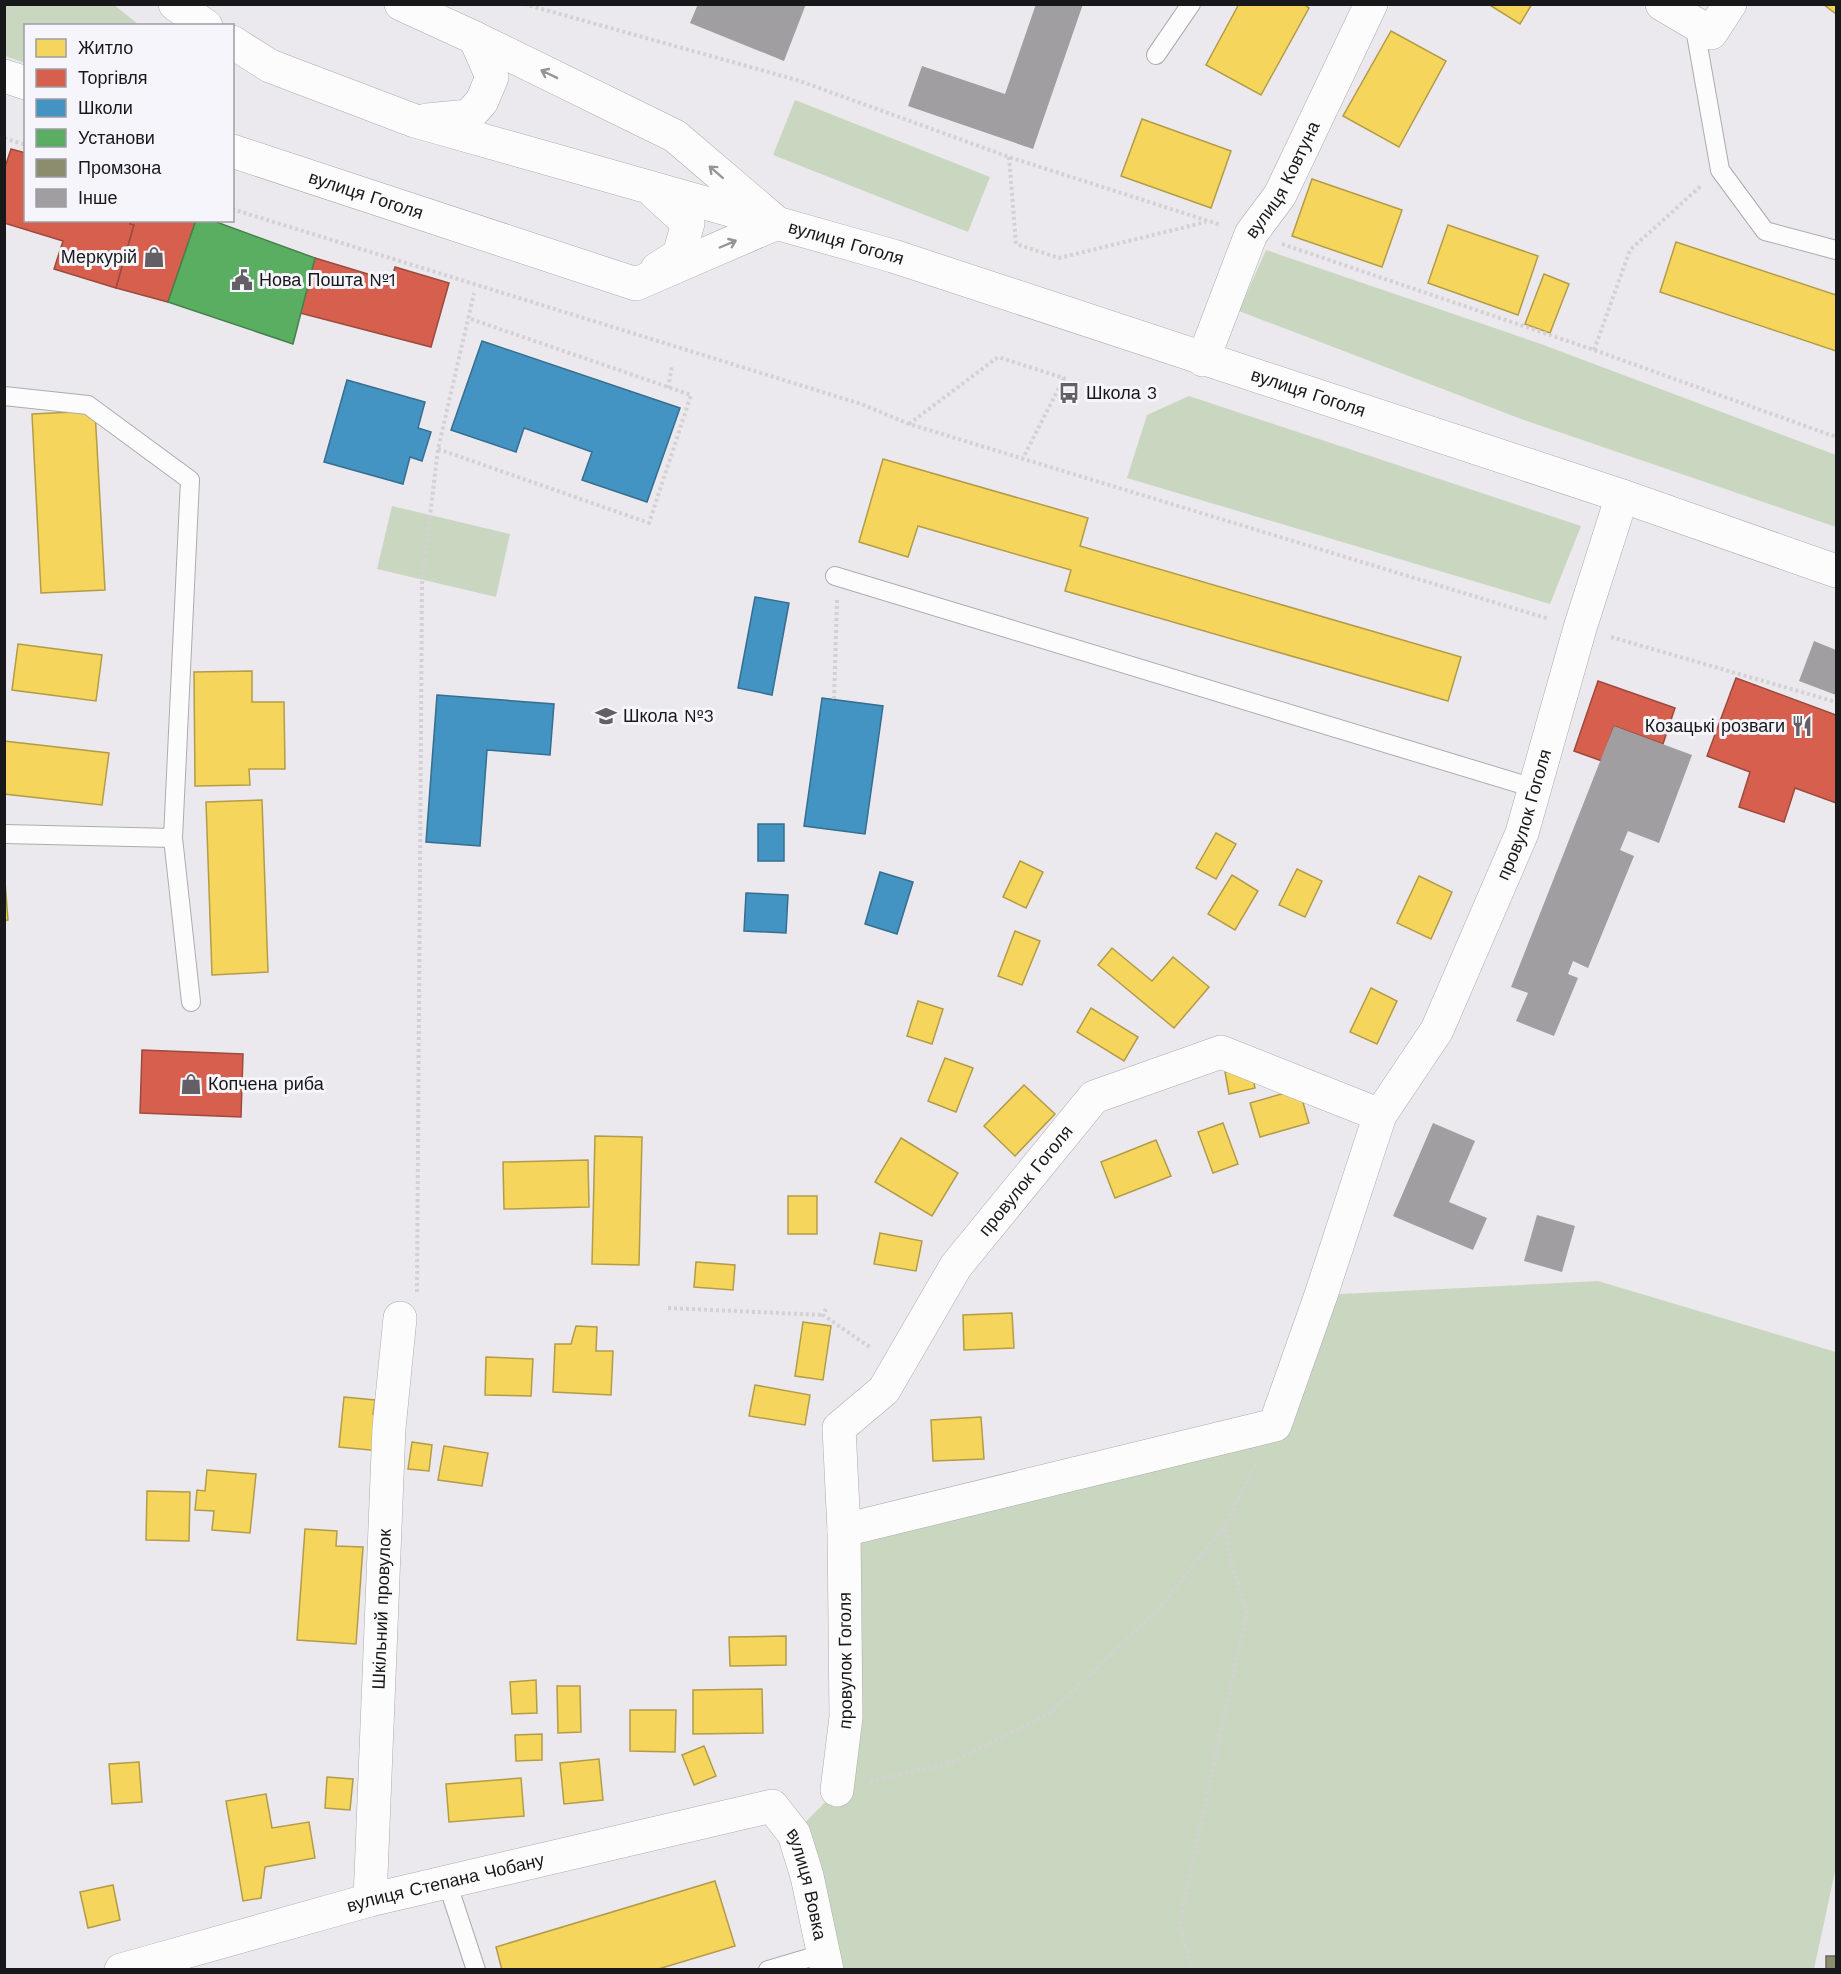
<svg xmlns="http://www.w3.org/2000/svg" width="1841" height="1974" font-family="'Work Sans',sans-serif">
<rect width="100%" height="100%" fill="#ebe9ed"/>
<g fill="#c9d7c0">
<polygon points="4,5 114,5 139,25 26,26 25,63 5,56"/>
<polygon points="795,100 990,177 968,232 773,155"/>
<polygon points="1266,250 1541,344 1836,455 1836,527 1521,419 1239,311"/>
<polygon points="1189,396 1581,526 1550,604 1127,478 1147,415"/>
<polygon points="392,506 510,534 496,597 377,569"/>
<polygon points="1598,1281 1836,1352 1836,1867 1814,1969 823,1969 794,1834 837,1790 844,1530 1275,1425 1321,1295"/>
</g>
<g fill="#f6d55c" stroke="#b39c48" stroke-width="1.5">
<polygon points="1239,4 1303,4 1309,8 1261,95 1206,65"/>
<polygon points="1488,4 1532,4 1520,24"/>
<polygon points="1823,4 1836,4 1836,14"/>
<polygon points="1391,31 1446,61 1399,147 1343,116"/>
<polygon points="1142,119 1231,151 1211,208 1121,176"/>
<polygon points="1312,179 1402,210 1382,267 1292,236"/>
<polygon points="1448,225 1538,256 1518,315 1428,283"/>
<polygon points="1676,242 1836,295 1836,351 1660,292"/>
<polygon points="1544,274 1569,284 1550,333 1525,324"/>
<polygon points="95,411 105,590 41,593 32,414"/>
<polygon points="883,459 1088,518 1080,546 1461,657 1448,701 1065,591 1071,570 918,526 908,557 859,542"/>
<polygon points="18,644 102,655 96,701 12,690"/>
<polygon points="252,671 252,702 284,702 285,769 249,769 250,785 195,786 194,672"/>
<polygon points="4,741 109,753 102,805 4,794"/>
<polygon points="262,800 268,972 212,975 206,802"/>
<polygon points="1216,833 1236,844 1216,879 1196,868"/>
<polygon points="1020,861 1043,872 1026,908 1003,897"/>
<polygon points="4,869 8,920 4,921"/>
<polygon points="1297,869 1322,881 1305,917 1279,905"/>
<polygon points="1232,875 1258,891 1235,930 1208,914"/>
<polygon points="1419,876 1452,892 1431,939 1397,923"/>
<polygon points="1015,931 1040,941 1022,985 998,976"/>
<polygon points="1112,948 1152,981 1173,957 1209,987 1174,1028 1098,965"/>
<polygon points="1371,988 1397,1001 1377,1044 1350,1032"/>
<polygon points="918,1001 943,1009 932,1044 907,1036"/>
<polygon points="1091,1008 1138,1037 1124,1061 1077,1032"/>
<polygon points="945,1058 973,1068 956,1112 928,1101"/>
<polygon points="1251,1067 1255,1088 1229,1094 1225,1072"/>
<polygon points="1024,1085 1055,1114 1015,1156 984,1126"/>
<polygon points="1299,1089 1309,1123 1260,1137 1250,1103"/>
<polygon points="1223,1123 1238,1164 1213,1173 1198,1132"/>
<polygon points="595,1136 642,1137 639,1265 592,1264"/>
<polygon points="901,1138 958,1173 932,1216 875,1182"/>
<polygon points="1156,1140 1171,1176 1115,1198 1101,1162"/>
<polygon points="588,1160 589,1207 504,1209 503,1162"/>
<rect x="788" y="1196" width="29" height="38"/>
<polygon points="880,1233 922,1241 916,1271 874,1264"/>
<polygon points="696,1262 735,1265 733,1290 694,1287"/>
<polygon points="1012,1313 1014,1348 964,1350 963,1315"/>
<polygon points="803,1322 831,1326 823,1380 795,1376"/>
<polygon points="576,1326 597,1327 596,1351 613,1351 611,1395 553,1392 555,1344 571,1344"/>
<polygon points="486,1357 533,1359 531,1396 485,1395"/>
<polygon points="755,1385 810,1395 805,1425 749,1416"/>
<polygon points="344,1397 375,1400 373,1414 384,1415 381,1451 339,1447"/>
<polygon points="981,1417 984,1459 933,1461 931,1420"/>
<polygon points="412,1442 432,1445 429,1471 408,1469"/>
<polygon points="444,1446 488,1453 482,1486 438,1480"/>
<polygon points="207,1470 256,1474 250,1533 212,1530 214,1511 195,1510 197,1490 205,1491"/>
<polygon points="147,1491 190,1492 189,1541 146,1540"/>
<polygon points="305,1529 337,1531 336,1546 363,1547 356,1644 297,1640"/>
<polygon points="786,1636 786,1665 730,1666 729,1637"/>
<polygon points="536,1680 537,1713 512,1714 510,1682"/>
<polygon points="557,1686 580,1686 581,1732 558,1733"/>
<polygon points="762,1689 763,1733 693,1734 693,1690"/>
<polygon points="630,1710 676,1710 675,1752 630,1751"/>
<polygon points="542,1734 542,1760 516,1761 515,1735"/>
<polygon points="704,1746 716,1776 694,1785 682,1755"/>
<polygon points="599,1759 603,1800 564,1804 560,1763"/>
<polygon points="139,1762 142,1802 112,1804 109,1764"/>
<polygon points="327,1777 353,1779 350,1810 325,1808"/>
<polygon points="521,1778 524,1816 449,1822 446,1784"/>
<polygon points="266,1794 272,1828 309,1822 315,1858 265,1867 261,1898 243,1901 226,1801"/>
<polygon points="715,1881 735,1946 655,1970 502,1970 496,1947"/>
<polygon points="113,1885 120,1920 88,1928 80,1892"/>
</g>
<g fill="#d6604d" stroke="#9d4a3e" stroke-width="1.5">
<polygon points="11,149 26,153 26,220 131,220 130,224 134,225 116,288 54,269 63,241 4,223 4,170"/>
<polygon points="131,220 196,220 168,302 116,288 134,225 130,224"/>
<polygon points="315,258 391,281 395,267 449,283 431,347 300,313"/>
<polygon points="1736,678 1836,715 1836,803 1795,788 1784,822 1739,807 1750,772 1707,756"/>
<polygon points="1598,681 1675,708 1663,744 1614,726 1602,761 1574,751"/>
<polygon points="142,1050 243,1054 241,1117 140,1113"/>
</g>
<g fill="#4393c3" stroke="#366e90" stroke-width="1.5">
<polygon points="482,341 680,408 647,502 582,480 592,452 524,428 516,452 451,430"/>
<polygon points="347,380 425,402 418,428 431,432 422,461 410,457 403,484 324,462"/>
<polygon points="755,597 789,603 772,695 738,688"/>
<polygon points="437,695 554,704 550,755 487,750 480,846 426,842"/>
<polygon points="822,698 883,706 865,834 804,826"/>
<rect x="758" y="824" width="26" height="37"/>
<polygon points="880,872 913,882 897,934 865,924"/>
<polygon points="746,893 788,895 786,933 744,931"/>
</g>
<polygon fill="#5aae61" stroke="#46814c" stroke-width="1.5" points="196,220 211,220 315,258 293,344 168,302"/>
<rect fill="#8c8c6e" stroke="#696955" stroke-width="1.5" x="1826" y="1956" width="10" height="14"/>
<g fill="#a09ea1">
<polygon points="698,4 806,4 784,61 690,23"/>
<polygon points="1036,4 1083,4 1033,149 908,106 922,66 1005,94"/>
<polygon points="1814,641 1836,650 1836,695 1799,681"/>
<polygon points="1614,726 1692,755 1659,843 1628,831 1620,850 1634,856 1588,968 1573,961 1568,974 1578,978 1554,1036 1516,1021 1528,993 1511,987"/>
<polygon points="1433,1123 1475,1141 1449,1202 1487,1218 1473,1250 1393,1216"/>
<polygon points="1537,1215 1575,1226 1562,1272 1524,1261"/>
</g>
<g fill="none" stroke-linecap="round" stroke-linejoin="round">
<defs>
<g id="service">
<polyline points="1694,23 1720,170 1765,231 1836,250"/>
<polyline points="1156,55 1191,4"/>
<polyline points="4,396 88,405 190,480 173,838 4,834"/>
<polyline points="835,576 1537,789"/>
<polyline points="173,838 191,1002"/>
<polyline points="447,1882 476,1970"/>
<polyline points="768,1970 825,1953"/>
</g>
<g id="minor">
<polyline points="1662,4 1711,33 1730,4"/>
<path id="s1" d="M 1203,360 L 1251,234 L 1280,195 L 1371,4"/>
<path id="s2" d="M 844,1530 L 1275,1425 L 1321,1295 L 1380,1115 L 1437,1030 L 1522,833 L 1580,628 L 1622,496"/>
<path id="s3" d="M 837,1790 L 846,1717 L 844,1530 L 839,1428 L 884,1390 L 956,1266 L 1094,1097 L 1221,1052 L 1380,1115"/>
<path id="s4" d="M 370,1900 L 389,1428 L 400,1318"/>
<path id="s5" d="M 121,1970 L 370,1900 L 772,1806 L 794,1834 L 807,1876 L 827,1970"/>
</g>
<g id="tertiary">
<polyline points="175,4 206,26"/>
<polyline points="401,4 475,38 675,136 771,218"/>
<path id="s6" d="M 232,42 L 270,66 L 415,121 L 893,256 L 1622,496 L 1836,571"/>
<polyline points="4,76 26,83"/>
<polyline points="427,120 469,116 482,101 492,77 475,38"/>
<path id="s7" d="M 232,151 L 636,284 L 777,223"/>
<polyline points="655,193 688,223 679,255 657,269"/>
</g>
</defs>
<use href="#service" stroke="#acabae" stroke-width="20"/>
<use href="#minor" stroke="#acabae" stroke-width="34"/>
<use href="#tertiary" stroke="#acabae" stroke-width="34"/>
<g stroke="#d2d2d3" stroke-width="4" stroke-dasharray="3 3" stroke-linecap="butt">
<polyline points="524,4 797,80 1009,157 1221,225"/>
<polyline points="4,138 26,145"/>
<polyline points="1009,157 1016,244 1059,258 1206,222"/>
<polyline points="232,209 861,404 909,424 1549,619"/>
<polyline points="1282,244 1594,350 1836,437"/>
<polyline points="1594,350 1630,250 1702,185"/>
<polyline points="668,388 672,366"/>
<polyline points="909,424 998,357 1064,378 1023,458"/>
<polyline points="438,449 649,523 691,395 468,318"/>
<polyline points="1611,637 1836,702"/>
<polyline points="834,699 837,600"/>
<polyline points="417,1292 422,583 438,449 474,293"/>
<polyline points="668,1308 823,1315"/>
<polyline points="826,1309 823,1315 871,1348"/>
<polyline points="870,1782 953,1762 1049,1714 1158,1609 1225,1526 1256,1464"/>
<polyline points="1193,1970 1179,1925 1247,1611 1229,1556 1226,1527"/>
</g>
<use href="#service" stroke="#fcfcfc" stroke-width="18"/>
<use href="#minor" stroke="#fcfcfc" stroke-width="33"/>
<use href="#tertiary" stroke="#fcfcfc" stroke-width="33"/>
</g>
<defs><path id="oneway-shaft" d="M-6 0H5M1.5-3L5.5 0L1.5 3" fill="none" stroke-width="1.6" stroke-linecap="round" stroke-linejoin="round" transform="scale(1.5)"/></defs>
<g stroke="#959596">
<use href="#oneway-shaft" transform="translate(549 74) rotate(-154)"/>
<use href="#oneway-shaft" transform="translate(716 172) rotate(-139)"/>
<use href="#oneway-shaft" transform="translate(728 244) rotate(-23)"/>
</g>
<defs>
<symbol id="shop-bare" viewBox="-9 -9 18 18"><path d="M-5-2.5h2.3a2.7 3.5 0 0 1 5.4 0H5L5.5 6h-11ZM-1.5-2.5h3a1.5 2.3 0 0 0-3 0Z" fill="#626064" stroke="#f7f5fc" stroke-width="2.5" paint-order="stroke"/></symbol>
<symbol id="civic-bare" viewBox="-9 -9 18 18"><path d="M-.6-6.5H3V-4.5H.6V-3L4-1V1h2V6H-6V1h2V-1L-.6-3ZM-1.2 2.5V6h2.4V2.5Z" fill="#626064" stroke="#f7f5fc" stroke-width="2.5" paint-order="stroke"/></symbol>
<symbol id="bus-bare" viewBox="-9 -9 18 18"><path d="M-5-6H5V4H4V6H2V4H-2V6H-4V4H-5ZM-3.5-4V0h7V-4ZM-3.5 1.2v1.5H-2V1.2ZM2 1.2v1.5H3.5V1.2Z" fill="#626064" stroke="#f7f5fc" stroke-width="2.5" paint-order="stroke"/></symbol>
<symbol id="school-bare" viewBox="-9 -9 18 18"><path d="M0-5L7-2L0 1L-7-2ZM-4 1L0 2.5L4 1V4Q0 6-4 4Z" fill="#626064" stroke="#f7f5fc" stroke-width="2.5" paint-order="stroke"/></symbol>
<symbol id="restaurant-bare" viewBox="-9 -9 18 18"><path d="M-5-6h1v4h1v-4h1v4h1v-4h1v5L-1.5 .5V6h-2V.5L-5-1ZM5-6V6H3V1.5H1.5Q1.5-4 5-6Z" fill="#626064" stroke="#f7f5fc" stroke-width="2.5" paint-order="stroke"/></symbol>
</defs>
<g fill-rule="evenodd">
<use href="#shop-bare" x="139" y="242" width="30" height="30"/>
<use href="#civic-bare" x="227" y="265" width="30" height="30"/>
<use href="#bus-bare" x="1054" y="378" width="30" height="30"/>
<use href="#school-bare" x="591" y="701" width="30" height="30"/>
<use href="#restaurant-bare" x="1787" y="711" width="30" height="30"/>
<use href="#shop-bare" x="176" y="1069" width="30" height="30"/>
</g>
<g text-anchor="middle" stroke-width="6" stroke-linejoin="round" paint-order="stroke">
<g font-size="18" fill="#18171a" stroke="#f7f5fc">
<text dy="6" stroke="none"><textPath href="#s1" startOffset="198">вулиця Ковтуна</textPath></text>
<text dy="6" stroke="none"><textPath href="#s7" startOffset="141">вулиця Гоголя</textPath></text>
<text dy="6" stroke="none"><textPath href="#s6" startOffset="648">вулиця Гоголя</textPath></text>
<text dy="6" stroke="none"><textPath href="#s6" startOffset="1134">вулиця Гоголя</textPath></text>
<text dy="6" stroke="none"><textPath href="#s2" startOffset="1106">провулок Гоголя</textPath></text>
<text dy="6" stroke="none"><textPath href="#s3" startOffset="675">провулок Гоголя</textPath></text>
<text dy="6" stroke="none"><textPath href="#s4" startOffset="291">Шкільний провулок</textPath></text>
<text dy="6" stroke="none"><textPath href="#s3" startOffset="130">провулок Гоголя</textPath></text>
<text dy="6" stroke="none"><textPath href="#s5" startOffset="336">вулиця Степана Чобану</textPath></text>
<text dy="6" stroke="none"><textPath href="#s5" startOffset="759">вулиця Вовка</textPath></text>
</g>
<g font-size="18" fill="#18171a" stroke="#f7f5fc" text-anchor="start">
<text x="137" y="263" text-anchor="end">Меркурій</text>
<text x="259" y="286">Нова Пошта №1</text>
<text x="1086" y="399">Школа 3</text>
<text x="623" y="722">Школа №3</text>
<text x="1785" y="732" text-anchor="end">Козацькі розваги</text>
<text x="208" y="1090">Копчена риба</text>
</g>
</g>
<rect width="1841" height="1974" fill="none" stroke="#18171a" stroke-width="12"/>
<rect x="24" y="24" width="210" height="198" fill="#f7f5fc" stroke="#9e9ca2" stroke-width="1.5"/>
<rect x="36" y="39" width="30" height="18" fill="#f6d55c" stroke="#9e9ca2" stroke-width="1.5"/>
<text x="78" y="54" font-size="18" fill="#18171a">Житло</text>
<rect x="36" y="69" width="30" height="18" fill="#d6604d" stroke="#9e9ca2" stroke-width="1.5"/>
<text x="78" y="84" font-size="18" fill="#18171a">Торгівля</text>
<rect x="36" y="99" width="30" height="18" fill="#4393c3" stroke="#9e9ca2" stroke-width="1.5"/>
<text x="78" y="114" font-size="18" fill="#18171a">Школи</text>
<rect x="36" y="129" width="30" height="18" fill="#5aae61" stroke="#9e9ca2" stroke-width="1.5"/>
<text x="78" y="144" font-size="18" fill="#18171a">Установи</text>
<rect x="36" y="159" width="30" height="18" fill="#8c8c6e" stroke="#9e9ca2" stroke-width="1.5"/>
<text x="78" y="174" font-size="18" fill="#18171a">Промзона</text>
<rect x="36" y="189" width="30" height="18" fill="#a09ea1" stroke="#9e9ca2" stroke-width="1.5"/>
<text x="78" y="204" font-size="18" fill="#18171a">Інше</text>
</svg>
